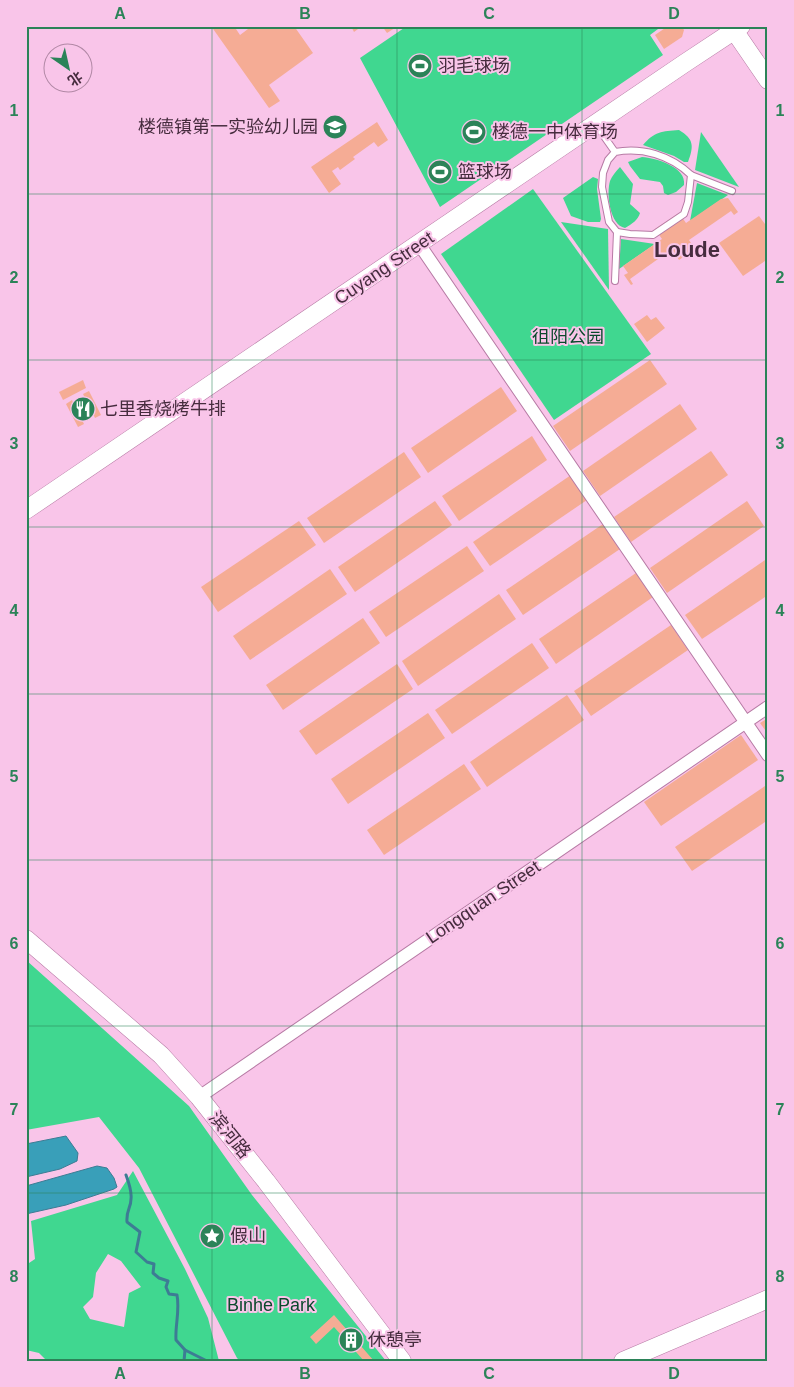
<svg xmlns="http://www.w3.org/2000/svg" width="794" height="1387" font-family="Arial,'Noto Sans SC',sans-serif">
<rect width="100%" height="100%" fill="#f9c5e9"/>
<g fill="#40d790" fill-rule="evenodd">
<polygon points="407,26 662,26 650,35 663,55 440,207 360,58"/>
<path d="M 679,130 C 694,139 694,146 688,162 L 684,162 L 674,156 L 643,145 C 654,132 662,131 679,130 Z"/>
<polygon points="701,132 739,187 695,170"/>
<path d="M 642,157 C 656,158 687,167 684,185 L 676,192 L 668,195 L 664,193 L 663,186 L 660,182 L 640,179 L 630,166 L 628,162 Z"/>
<path d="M 620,167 L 633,184 L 630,204 L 640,213 C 638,220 632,224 625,228 C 610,225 606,194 610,181 C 612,176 616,171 620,167 Z"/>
<polygon points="593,177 598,179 597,189 601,219 600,222 588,222 571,216 563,198"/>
<polygon points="697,183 728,195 690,221"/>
<polygon points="533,189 651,354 554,420 441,254"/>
<polygon points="561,222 608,229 609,290"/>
<polygon points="621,239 655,244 619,269"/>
<polygon points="26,960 189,1106 252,1195 386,1361 240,1361 237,1358 139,1168 99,1117 26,1130"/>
<path d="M 133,1171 L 185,1269 L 208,1318 L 219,1361 L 47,1361 L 39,1353 L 26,1350 L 26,1265 L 35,1259 L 31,1221 L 117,1195 ZM 108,1254 L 121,1261 L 141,1287 L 129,1293 L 124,1327 L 90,1319 L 83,1307 L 93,1297 L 96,1273 Z"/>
</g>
<g fill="#399fb9" stroke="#3d7c94">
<polygon points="66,1136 78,1153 77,1161 60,1169 26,1177 26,1144"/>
<polygon points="97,1166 107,1168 114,1178 117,1187 114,1189 66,1205 26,1214 26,1186"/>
</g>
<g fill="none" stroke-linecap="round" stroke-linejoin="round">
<g stroke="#3d7c94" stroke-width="3">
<path d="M 126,1175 C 129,1183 132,1191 131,1199 C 131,1208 126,1210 127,1222 L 140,1232 L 136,1252 L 147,1262 L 154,1264 L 153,1273 L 159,1278 L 168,1281 L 166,1287 L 169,1294 L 177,1295 C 180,1311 175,1325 176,1340 L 185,1350 L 184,1361"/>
<polyline points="185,1350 207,1361"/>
</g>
</g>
<g fill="#f5ac95">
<polygon points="211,26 234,26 240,35 252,26 294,26 313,53 269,85 280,101 269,108"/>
<polygon points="351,26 362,26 354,32"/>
<polygon points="382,26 398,26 387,33"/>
<polygon points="668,26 681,26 684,30 682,37 664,49 655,35"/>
<polygon points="377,122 388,140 378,147 374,142 353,157 355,159 340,170 338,167 332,171 341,184 329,193 311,167"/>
<polygon points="728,198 738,212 734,215 731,211 689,240 695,249 679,260 672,249 630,279 633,284 631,285 624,275 628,273 623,266 662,239 655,229 679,213 686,223 721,199"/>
<polygon points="759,216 768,228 768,259 743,276 719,243"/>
<polygon points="647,315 651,320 656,317 665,328 647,342 634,324"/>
<polygon points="650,360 667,384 570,451 553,426"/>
<polygon points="83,380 86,388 63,400 59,392"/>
<polygon points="501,387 517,411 428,473 411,448"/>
<polygon points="89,391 101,415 95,418 83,394"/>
<polygon points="72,400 84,424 78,427 66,404"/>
<polygon points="680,404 697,429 600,496 583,471"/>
<polygon points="532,436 547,460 459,521 442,496"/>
<polygon points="711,451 728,475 631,542 614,517"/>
<polygon points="404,452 421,477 324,543 307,518"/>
<polygon points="571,475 587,500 490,566 473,542"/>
<polygon points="435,501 452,525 355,592 338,567"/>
<polygon points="747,501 764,526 667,593 650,568"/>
<polygon points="299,521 316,545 218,612 201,587"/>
<polygon points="603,524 620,549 523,615 506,590"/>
<polygon points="467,546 484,571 386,637 369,612"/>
<polygon points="768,558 768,595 702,639 685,615"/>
<polygon points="330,569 347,594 250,660 233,636"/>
<polygon points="636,573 653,597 556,664 539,639"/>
<polygon points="499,594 516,619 418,686 402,661"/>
<polygon points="363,618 380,643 283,710 266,685"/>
<polygon points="671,625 688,650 591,716 574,691"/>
<polygon points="532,643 549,668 452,734 435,710"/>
<polygon points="397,664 413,689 316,755 299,731"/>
<polygon points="567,695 584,720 487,787 470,762"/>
<polygon points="428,713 445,738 348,804 331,779"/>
<polygon points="768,718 768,734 760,723"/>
<polygon points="741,735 758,760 661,826 644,802"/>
<polygon points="464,764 481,789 384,855 367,830"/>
<polygon points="768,784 768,820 692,871 675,847"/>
<polygon points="334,1315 374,1361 364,1361 334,1327 316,1344 310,1337"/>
</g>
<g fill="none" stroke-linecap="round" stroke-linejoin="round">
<defs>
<g id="lane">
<path d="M 596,125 L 615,152 L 608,160 L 603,173 L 602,187 L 609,222 L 617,232 L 630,234 L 653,235 L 684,214 L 688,202 L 691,175 C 670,155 642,147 615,152"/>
<polyline points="691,175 732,191"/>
<polyline points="615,281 617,232"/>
</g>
<g id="street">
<polyline points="419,244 768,755"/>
<polyline points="199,1097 768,707"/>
</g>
<g id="secondary">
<polyline points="731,26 768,80"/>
<polyline points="26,510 685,63 741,26"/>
<polyline points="26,939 161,1055 199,1097 266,1181 402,1361"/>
<polyline points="623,1361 768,1299"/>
</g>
</defs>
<use href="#lane" stroke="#b77ba5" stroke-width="8"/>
<use href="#street" stroke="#b77ba5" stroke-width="14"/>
<use href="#secondary" stroke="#b77ba5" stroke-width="19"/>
<use href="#lane" stroke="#fff" stroke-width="6"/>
<use href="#street" stroke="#fff" stroke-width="12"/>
<use href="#secondary" stroke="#fff" stroke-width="18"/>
</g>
<path fill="none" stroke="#2b8358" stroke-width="1" stroke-opacity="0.55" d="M 212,26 L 212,1361M 397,26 L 397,1361M 582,26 L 582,1361M 26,194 L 768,194M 26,360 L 768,360M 26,527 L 768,527M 26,694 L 768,694M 26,860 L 768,860M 26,1026 L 768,1026M 26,1193 L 768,1193"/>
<defs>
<symbol id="stadium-disc" viewBox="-11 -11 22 22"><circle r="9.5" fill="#2b8358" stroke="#f9c5e9"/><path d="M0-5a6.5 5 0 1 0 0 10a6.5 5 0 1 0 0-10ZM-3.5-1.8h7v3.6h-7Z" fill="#fff"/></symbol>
<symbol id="school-disc" viewBox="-11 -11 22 22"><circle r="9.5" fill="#2b8358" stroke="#f9c5e9"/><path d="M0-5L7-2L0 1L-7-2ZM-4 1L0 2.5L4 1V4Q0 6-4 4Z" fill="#fff"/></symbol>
<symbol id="restaurant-disc" viewBox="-11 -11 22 22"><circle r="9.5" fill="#2b8358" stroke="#f9c5e9"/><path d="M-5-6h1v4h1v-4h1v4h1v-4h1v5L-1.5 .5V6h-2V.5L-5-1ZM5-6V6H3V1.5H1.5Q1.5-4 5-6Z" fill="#fff"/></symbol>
<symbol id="sight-disc" viewBox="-11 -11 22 22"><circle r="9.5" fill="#2b8358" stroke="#f9c5e9"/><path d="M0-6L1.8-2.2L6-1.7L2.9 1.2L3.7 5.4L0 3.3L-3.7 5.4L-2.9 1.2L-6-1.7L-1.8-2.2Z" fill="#fff"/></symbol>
<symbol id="building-disc" viewBox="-11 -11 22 22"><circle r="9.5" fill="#2b8358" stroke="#f9c5e9"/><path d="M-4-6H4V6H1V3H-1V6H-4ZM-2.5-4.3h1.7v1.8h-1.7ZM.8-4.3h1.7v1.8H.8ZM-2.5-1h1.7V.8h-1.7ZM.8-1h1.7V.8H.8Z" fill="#fff"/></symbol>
</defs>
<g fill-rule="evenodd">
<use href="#stadium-disc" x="406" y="52" width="28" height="28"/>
<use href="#school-disc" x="321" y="113" width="28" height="28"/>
<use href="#stadium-disc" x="460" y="118" width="28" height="28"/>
<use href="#stadium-disc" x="426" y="158" width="28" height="28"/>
<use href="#restaurant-disc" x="69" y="395" width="28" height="28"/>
<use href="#sight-disc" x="198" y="1222" width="28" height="28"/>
<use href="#building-disc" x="337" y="1326" width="28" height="28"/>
</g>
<g text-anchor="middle" stroke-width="4" stroke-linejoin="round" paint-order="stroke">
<g font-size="18" fill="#462c3e" stroke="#f9c5e9" text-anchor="start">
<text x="438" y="72">羽毛球场</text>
<text x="318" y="133" text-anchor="end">楼德镇第一实验幼儿园</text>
<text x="492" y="138">楼德一中体育场</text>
<text x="458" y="178">篮球场</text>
<text x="100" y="415">七里香烧烤牛排</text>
<text x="230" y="1242">假山</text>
<text x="368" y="1346">休憩亭</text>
</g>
<g font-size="18" fill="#462c3e" stroke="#f9c5e9">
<text transform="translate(384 268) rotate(-34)" y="6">Cuyang Street</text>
<text transform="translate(483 902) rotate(-34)" y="6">Longquan Street</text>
<text transform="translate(230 1135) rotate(51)" y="6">滨河路</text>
</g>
<g font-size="18" fill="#0a492c" stroke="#f9c5e9">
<text x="568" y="343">徂阳公园</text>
<text x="271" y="1311">Binhe Park</text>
</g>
<g font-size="22" font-weight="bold" fill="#462c3e" stroke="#f9c5e9">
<text x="687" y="257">Loude</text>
</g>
</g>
<rect width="794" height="1387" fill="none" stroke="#f9c5e9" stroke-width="55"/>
<g transform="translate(68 68) rotate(146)"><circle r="24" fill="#f9c5e9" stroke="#b188a5"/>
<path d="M0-4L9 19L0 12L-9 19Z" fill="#2b8358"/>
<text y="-8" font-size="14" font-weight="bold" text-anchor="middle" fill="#462c3e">北</text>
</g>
<rect x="28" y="28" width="738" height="1332" fill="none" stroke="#2b8358" stroke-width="2"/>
<g font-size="16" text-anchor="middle" font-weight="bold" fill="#2b8358">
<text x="120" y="19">A</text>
<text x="305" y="19">B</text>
<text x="489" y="19">C</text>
<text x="674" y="19">D</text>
<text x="14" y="116">1</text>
<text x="780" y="116">1</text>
<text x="14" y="283">2</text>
<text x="780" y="283">2</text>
<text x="14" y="449">3</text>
<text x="780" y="449">3</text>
<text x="14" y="616">4</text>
<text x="780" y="616">4</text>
<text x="14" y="782">5</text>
<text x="780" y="782">5</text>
<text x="14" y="949">6</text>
<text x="780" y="949">6</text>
<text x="14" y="1115">7</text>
<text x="780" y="1115">7</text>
<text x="14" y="1282">8</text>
<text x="780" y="1282">8</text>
<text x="120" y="1379">A</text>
<text x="305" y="1379">B</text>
<text x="489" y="1379">C</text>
<text x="674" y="1379">D</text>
</g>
</svg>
